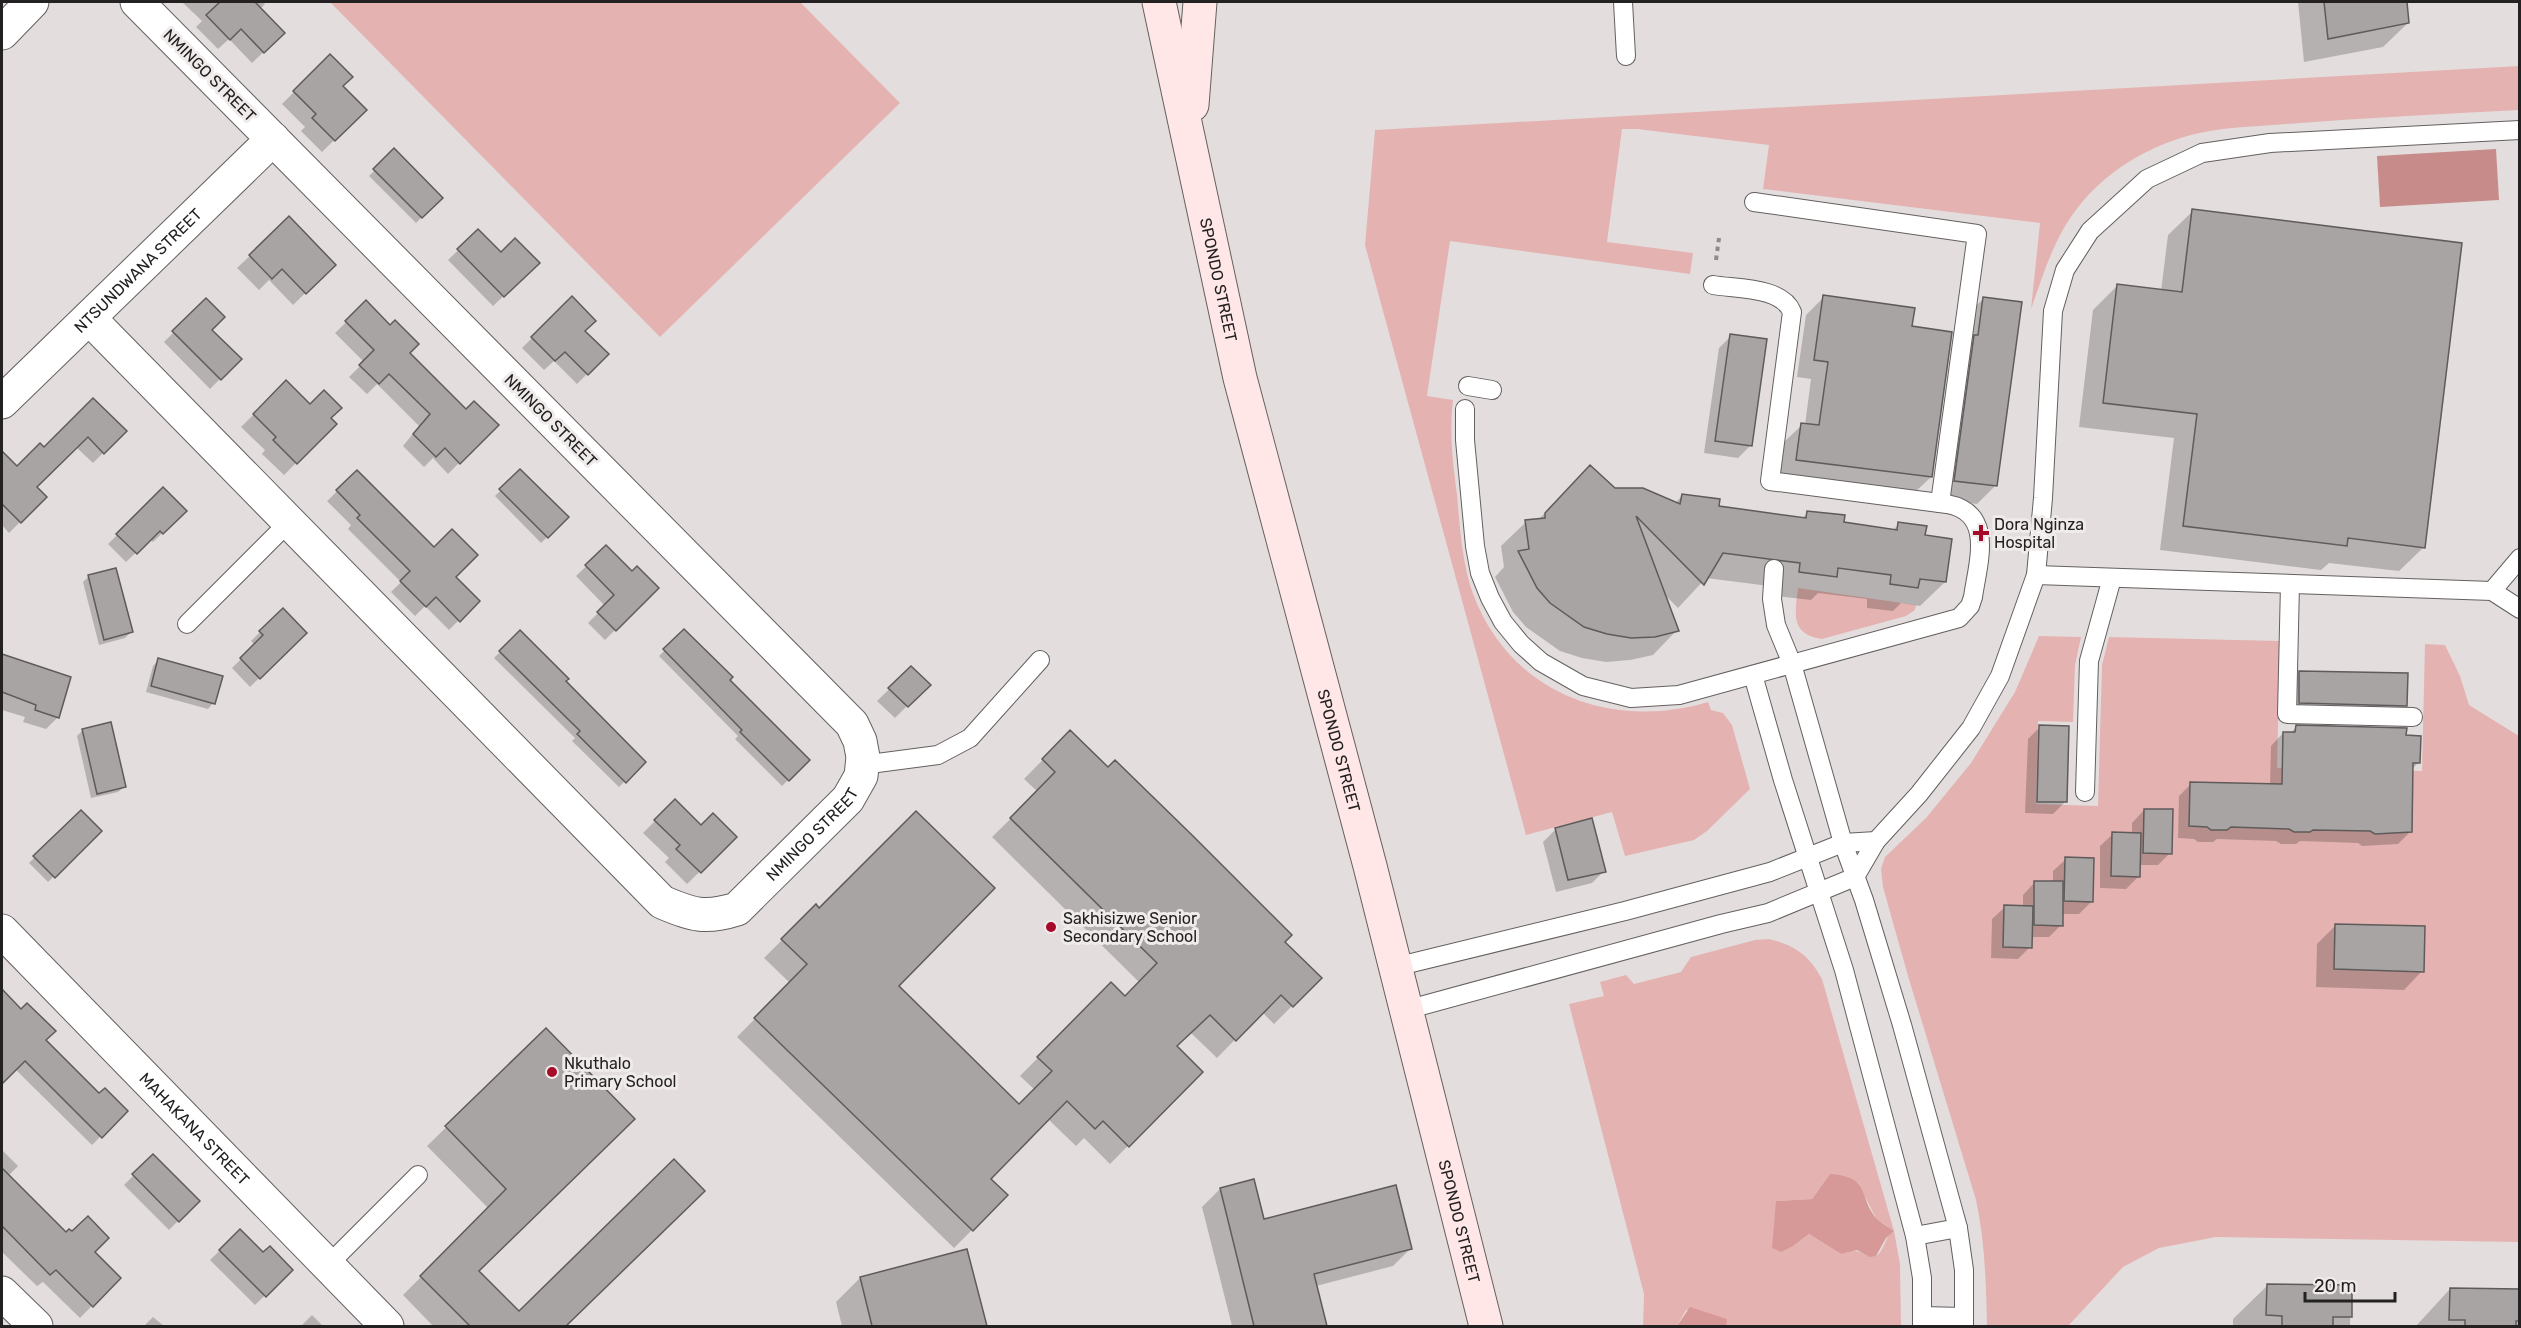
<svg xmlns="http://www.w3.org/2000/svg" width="2521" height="1328" font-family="Rubik,sans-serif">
<rect width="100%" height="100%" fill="#e3dedd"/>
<g fill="#e4b3b1" fill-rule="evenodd">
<polygon points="330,2 800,2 900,103 660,337"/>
<path d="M 2519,66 L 2519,110 C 2442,114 2365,118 2287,124 C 2250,127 2210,127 2175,140 C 2137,153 2104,175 2079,206 C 2054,237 2044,273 2031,309 L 2040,223 L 1763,189 L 1769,145 L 1637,129 L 1622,129 L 1607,242 L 1693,253 L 1690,274 L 1450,241 L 1427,396 L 1453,400 C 1449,433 1453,463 1457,495 C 1460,528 1462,563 1473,594 C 1510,693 1611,731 1708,702 L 1711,710 L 1723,713 L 1732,725 L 1750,789 L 1707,831 L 1694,840 L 1625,856 L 1612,812 L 1526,835 L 1365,245 L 1375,130 Z"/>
<path d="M 1798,588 L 1916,605 L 1915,610 L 1906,616 L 1822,639 C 1790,634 1795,614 1798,588 Z"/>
<path d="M 2039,636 L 2081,637 L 2075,665 L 2073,722 L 2038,721 L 2036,804 L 2098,806 L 2102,665 L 2109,637 L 2280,641 L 2277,768 L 2422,771 L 2425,644 L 2445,645 L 2460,676 L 2469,705 L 2519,736 L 2519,1242 L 2216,1237 L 2159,1248 L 2123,1267 L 2068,1326 L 1987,1326 C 1986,1283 1985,1242 1976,1200 L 1908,976 L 1883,887 L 1881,869 L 1885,857 L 1926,818 L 1971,763 L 2015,692 Z"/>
<path d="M 1769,939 C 1795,945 1810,956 1822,979 L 1894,1231 L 1900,1264 L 1901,1326 L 1726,1326 L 1726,1319 L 1686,1310 L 1677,1326 L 1643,1326 L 1644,1294 L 1569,1004 L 1604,996 L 1600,982 L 1626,975 L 1634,984 L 1681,972 L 1691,957 L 1755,940 ZM 1830,1174 L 1858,1183 L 1877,1220 L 1893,1230 C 1886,1237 1886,1243 1881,1251 C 1873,1263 1864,1251 1855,1251 C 1851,1251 1845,1253 1841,1254 L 1809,1234 L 1793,1246 L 1776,1201 L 1812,1199 Z"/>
</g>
<g fill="#d69997">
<path d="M 1830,1174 C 1873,1177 1857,1198 1878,1220 C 1882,1224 1889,1227 1894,1231 L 1886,1238 L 1876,1256 L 1870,1257 L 1857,1250 L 1841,1254 L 1809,1234 L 1793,1246 L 1781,1252 L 1772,1248 L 1776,1201 L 1812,1199 Z"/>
<polygon points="1690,1307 1727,1319 1726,1326 1677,1326"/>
</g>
<polygon fill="#c78b89" points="2496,149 2499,200 2380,207 2377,156"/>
<g fill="#0003">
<polygon points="182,2 263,2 265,4 260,9 272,44 252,63 229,39 218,49 196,27 202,21"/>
<polygon points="2298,2 2406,2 2408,23 2383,47 2304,62"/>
<polygon points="330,56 342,87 365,110 322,152 301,131 305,127 282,104"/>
<polygon points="394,151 441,198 416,223 369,176"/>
<polygon points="2193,211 2424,547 2399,571 2329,563 2321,570 2160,550 2174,438 2079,427 2093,310 2118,285 2161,291 2168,235"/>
<polygon points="289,219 334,265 293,305 269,280 259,290 237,268"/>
<polygon points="478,231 501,254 538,263 493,306 448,260"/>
<polygon points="1824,297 1910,327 1931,477 1913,494 1779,477 1784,442 1802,425 1805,425 1811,379 1797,377 1806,315"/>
<polygon points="572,298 583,331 607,354 577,384 554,361 544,370 522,348"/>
<polygon points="1984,298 1995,486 1977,504 1937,499 1965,317"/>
<polygon points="206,300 210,330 240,359 210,389 164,342"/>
<polygon points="366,303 408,353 466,411 497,425 448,474 433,458 424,467 403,446 419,426 377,384 367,394 349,377 364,362 335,333"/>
<polygon points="1731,336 1751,445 1738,458 1704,453 1719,348"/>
<polygon points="286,383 310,406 335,424 284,475 262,454 265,450 241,427"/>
<polygon points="93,400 125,431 93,463 76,447 35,487 45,497 9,533 2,525 2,473 12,463 17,468 44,449"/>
<polygon points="1590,467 1614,489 1675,503 1682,496 1718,507 1802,519 1808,512 1843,524 1892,531 1899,524 1924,536 1945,582 1920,606 1901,603 1893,611 1867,608 1867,599 1818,593 1811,600 1776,596 1777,587 1706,578 1678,608 1662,592 1677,630 1653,655 1630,660 1606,662 1582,658 1560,651 1526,627 1513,612 1495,577 1504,567 1501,546 1526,522 1538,520"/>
<polygon points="520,471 567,518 541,543 495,496"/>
<polygon points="357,472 478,601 449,630 425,606 415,616 391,592 401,582 348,529 351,525 327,501"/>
<polygon points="163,490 185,511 153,542 150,539 126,562 108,544"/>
<polygon points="606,547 632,573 657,588 605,640 588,623 605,606 576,576"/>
<polygon points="89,576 131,632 125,638 99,645 83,582"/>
<polygon points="283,610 305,633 250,687 232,668 255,645 251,641"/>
<polygon points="684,631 728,680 808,760 782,786 735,739 738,736 659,656"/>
<polygon points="520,632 564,681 644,762 619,787 572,741 575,738 494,658"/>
<polygon points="3,657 58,717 46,729 23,722 25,717 2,710 2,658"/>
<polygon points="159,660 213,703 208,709 146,692 153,666"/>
<polygon points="911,668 928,685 895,718 877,701"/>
<polygon points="2300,672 2406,705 2393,717 2287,715 2288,684"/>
<polygon points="2040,727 2065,802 2053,814 2025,813 2028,739"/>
<polygon points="2296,727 2405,737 2418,763 2412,769 2410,832 2398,844 2362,846 2358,843 2300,841 2296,844 2281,844 2276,841 2217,839 2213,842 2198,842 2194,839 2178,838 2179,796 2191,784 2270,786 2271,746 2283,733 2290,734"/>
<polygon points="83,730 124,787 118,792 91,798 77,736"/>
<polygon points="1070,732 1320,978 1274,1024 1262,1012 1217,1058 1190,1032 1175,1047 1201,1072 1110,1164 1084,1138 1076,1146 1048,1119 989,1179 1006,1196 954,1248 737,1037 790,983 764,958 816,906 1019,1106 1035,1090 1020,1076 1093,1002 1125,998 1140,983 992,837 1038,792 1024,779"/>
<polygon points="675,801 701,827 735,837 687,884 665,862 669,858 643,833"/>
<polygon points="2144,810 2170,853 2158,865 2139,865 2139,876 2126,889 2100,888 2100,846 2113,834 2132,834 2132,823"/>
<polygon points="81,812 100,831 48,882 29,863"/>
<polygon points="1591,820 1604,871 1592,883 1556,892 1543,842 1555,830"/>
<polygon points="2066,859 2091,902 2079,914 2061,914 2061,925 2049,937 2030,937 2030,947 2018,959 1991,958 1992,919 2005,907 2023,907 2023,895 2035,882 2053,883 2053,871"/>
<polygon points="2335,926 2422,971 2404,990 2316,987 2317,944"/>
<polygon points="2,991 21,1011 44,1040 99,1095 126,1111 92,1145 15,1069 6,1077 2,1073"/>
<polygon points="546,1030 615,1138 477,1271 519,1313 703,1191 564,1326 433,1326 403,1295 489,1209 427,1146"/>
<polygon points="2,1150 18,1166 8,1176 66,1234 72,1233 119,1278 80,1318 43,1282 37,1286 2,1252"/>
<polygon points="153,1156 198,1201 169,1230 124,1185"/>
<polygon points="1220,1189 1263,1221 1411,1248 1393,1266 1316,1286 1325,1324 1323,1326 1232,1326 1202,1207"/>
<polygon points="240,1231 263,1254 291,1270 255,1305 210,1260"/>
<polygon points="966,1251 985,1326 842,1326 836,1302 860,1278"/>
<polygon points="2268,1285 2351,1287 2350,1326 2233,1326 2233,1319"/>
<polygon points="2450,1289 2520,1291 2520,1326 2416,1326"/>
<polygon points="312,1315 323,1326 301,1326"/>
<polygon points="153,1317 164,1326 144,1326"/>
<polygon points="2149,1325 2209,1326 2148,1326"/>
</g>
<g fill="#a9a4a4" stroke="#5f5b5a" stroke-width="1.5">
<polygon points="220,2 255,2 285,33 264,53 241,29 230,40 206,15"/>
<polygon points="2324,2 2407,2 2409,23 2328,39"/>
<polygon points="330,54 353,77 343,86 367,110 335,141 312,118 316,114 293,91"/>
<polygon points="394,148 443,198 422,218 373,169"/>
<polygon points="2192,209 2462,243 2425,548 2348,538 2347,546 2183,526 2197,414 2103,403 2117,284 2182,292"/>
<polygon points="289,216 336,265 306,294 282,269 272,279 249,255"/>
<polygon points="478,229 501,252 515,238 540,263 504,297 457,249"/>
<polygon points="1823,295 1915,308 1912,326 1952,332 1932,477 1796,460 1801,423 1819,425 1828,362 1814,360"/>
<polygon points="572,296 596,321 585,331 609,354 588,375 565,352 555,361 531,337"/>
<polygon points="1983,297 2022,302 1997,486 1954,481 1974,335 1978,335"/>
<polygon points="206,298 225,317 212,330 242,359 221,380 172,331"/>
<polygon points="366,300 390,325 395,320 419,344 410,353 466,409 474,401 499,425 460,464 445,448 436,457 413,434 430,414 389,374 379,384 359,365 374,350 345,321"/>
<polygon points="1730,334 1767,339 1752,446 1715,441"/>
<polygon points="286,380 310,404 324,390 342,408 331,418 337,424 297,464 273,440 276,437 253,414"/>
<polygon points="93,398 127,431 104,454 88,437 37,487 47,497 21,523 2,504 2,451 17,466 40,443 44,447"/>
<polygon points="1590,465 1615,488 1643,488 1680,504 1682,494 1720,499 1719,506 1806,518 1807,511 1845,515 1844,522 1897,530 1898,522 1927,526 1925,535 1952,539 1946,582 1920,579 1918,588 1890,584 1891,575 1838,568 1837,577 1799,572 1800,563 1723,553 1704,585 1636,516 1679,631 1655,637 1631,638 1607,634 1584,627 1550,603 1537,588 1518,551 1529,549 1525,520 1545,518 1545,513"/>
<polygon points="520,469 569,517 548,538 499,489"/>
<polygon points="357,470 434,547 452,529 478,555 456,577 480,601 460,622 436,597 426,607 400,581 410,571 357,518 360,515 336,490"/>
<polygon points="163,487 187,511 163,534 160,531 137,554 116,534"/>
<polygon points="606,545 632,571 637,566 659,588 616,631 597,612 614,595 585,565"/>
<polygon points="116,568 133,632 104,640 88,575"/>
<polygon points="283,608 307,633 260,679 240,658 263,635 259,631"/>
<polygon points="684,629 733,677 730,680 810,760 789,781 740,732 742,730 663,649"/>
<polygon points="520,630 569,679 566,681 646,762 626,783 577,734 580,731 499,651"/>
<polygon points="2,654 71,677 59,718 35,710 36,705 2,692"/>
<polygon points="158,658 223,676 215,704 151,686"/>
<polygon points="911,666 931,685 908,707 888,688"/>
<polygon points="2299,671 2408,673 2407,706 2299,703"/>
<polygon points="111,722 126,787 97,794 82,729"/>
<polygon points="2039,725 2069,726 2067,802 2037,802"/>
<polygon points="2296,725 2407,728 2406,735 2421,736 2420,763 2413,763 2412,832 2375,834 2370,831 2313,830 2310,832 2294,832 2289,829 2231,827 2227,830 2211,830 2207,827 2189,826 2190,782 2282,784 2283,732 2295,732"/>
<polygon points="1070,730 1108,767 1115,760 1192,835 1292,935 1285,942 1322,978 1293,1007 1281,995 1236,1041 1210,1015 1177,1046 1203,1072 1129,1147 1103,1121 1095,1129 1067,1101 991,1179 1008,1195 973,1231 754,1018 807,964 781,939 816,904 819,908 916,811 995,888 899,986 1019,1104 1052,1071 1037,1057 1111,982 1125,996 1157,963 1010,818 1055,772 1042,759"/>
<polygon points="675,799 701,825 713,813 737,837 701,873 676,849 680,845 654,820"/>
<polygon points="2144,809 2173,809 2172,854 2143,853"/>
<polygon points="81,810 102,831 55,878 33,856"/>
<polygon points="1592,818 1606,872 1568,880 1555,828"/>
<polygon points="2112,832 2141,833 2140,877 2111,876"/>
<polygon points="2065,857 2094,858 2093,902 2064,901"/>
<polygon points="2034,881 2063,881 2063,926 2034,925"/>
<polygon points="2004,905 2033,906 2032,948 2003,947"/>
<polygon points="2335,924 2425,926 2424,972 2334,969"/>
<polygon points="2,989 21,1009 27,1003 56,1031 46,1040 99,1093 105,1088 128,1111 102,1138 25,1061 2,1084"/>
<polygon points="546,1028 635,1119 479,1271 519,1311 674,1159 705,1191 566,1326 470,1326 420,1276 506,1189 445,1126"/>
<polygon points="153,1154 200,1201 179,1222 132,1174"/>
<polygon points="2,1168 66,1232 69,1229 72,1231 88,1216 109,1238 95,1252 121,1278 93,1307 56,1270 50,1275 2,1226"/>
<polygon points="1254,1179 1264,1219 1396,1185 1412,1249 1314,1274 1327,1326 1254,1326 1220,1188"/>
<polygon points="240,1229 263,1252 270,1246 293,1270 266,1297 219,1250"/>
<polygon points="967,1249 987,1326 872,1326 860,1277"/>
<polygon points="2267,1284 2352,1285 2352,1317 2333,1317 2333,1326 2282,1326 2282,1316 2266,1315"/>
<polygon points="2450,1288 2520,1289 2520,1321 2516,1321 2516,1326 2465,1326 2465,1320 2449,1320"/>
</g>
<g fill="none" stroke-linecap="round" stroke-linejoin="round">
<defs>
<g id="lane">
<polyline points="1623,2 1626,56"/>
<polyline points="1754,202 1977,234 1940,503"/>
<polyline points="1468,386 1492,390"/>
<path d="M 1465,409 L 1465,440 L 1475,546 L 1480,573 L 1490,598 L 1503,622 L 1521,644 L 1541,662 L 1583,686 L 1631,698 L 1679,695 L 1959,618 L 1970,606 L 1973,597 C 1978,562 1995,513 1947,504 L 1770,481 L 1792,312 C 1782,287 1737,289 1713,285"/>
<polyline points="1774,569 1772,599 1776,625 1792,664 1843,843 1864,900 1902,1025 1958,1228 1964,1270 1964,1326"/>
<polyline points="2036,575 2492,591 2520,609"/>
<polyline points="2290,584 2287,714 2413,717"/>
<polyline points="2492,591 2520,558"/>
<polyline points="187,624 289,522"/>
<polyline points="1753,675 1783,780 1844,970 1915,1236 1922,1278 1922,1326"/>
<polyline points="862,765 938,755 970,738 1040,660"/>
<polyline points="2085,792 2089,661 2112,578"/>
<polyline points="1395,967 1625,911 1770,872 1843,843 1876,841"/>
<polyline points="1406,1010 1721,924 1768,913 1855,877 1876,841 1919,794 1971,728 2000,676 2036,575 2043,498 2053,311 2065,270 2090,231 2147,179 2202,153 2270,143 2520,130"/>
<polyline points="1915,1236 1958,1228"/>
<polyline points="328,1265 418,1175"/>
<polyline points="1922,1316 1964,1317"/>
</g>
<g id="street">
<polyline points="2,33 32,2"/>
<path id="s1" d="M 89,318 L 662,902 C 692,915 705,919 737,909 L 848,799 L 861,776 L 863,757 L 860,741 L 852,724 L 137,2"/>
<path id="s2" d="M 2,402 L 273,139"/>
<path id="s3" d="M 2,931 L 387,1326"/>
<polyline points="2,1293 36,1326"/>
</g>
<g id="secondary">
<path id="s4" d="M 1159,2 L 1240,378 L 1370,866 L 1486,1326"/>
<polyline points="1192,105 1200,2"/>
</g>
</defs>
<use href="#lane" stroke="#64605f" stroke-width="20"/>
<use href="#street" stroke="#64605f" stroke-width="35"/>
<use href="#secondary" stroke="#64605f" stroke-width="35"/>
<polyline stroke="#8f8b8b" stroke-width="4" stroke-dasharray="4.5 4.5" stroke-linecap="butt" points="1716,260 1719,238"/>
<use href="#lane" stroke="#fff" stroke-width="18"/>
<use href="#street" stroke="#fff" stroke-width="33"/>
<use href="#secondary" stroke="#fee7e6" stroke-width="33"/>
</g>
<g fill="#a50a29" stroke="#f0ebeb" stroke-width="2">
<path d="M1978 524h6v6h6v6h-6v6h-6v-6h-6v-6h6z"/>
<circle cx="1051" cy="927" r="6"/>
<circle cx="552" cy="1072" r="6"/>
</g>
<g text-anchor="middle" stroke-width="6" stroke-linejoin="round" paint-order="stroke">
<g font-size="16" fill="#232121" stroke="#f0ebeb">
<text transform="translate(210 75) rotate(45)" y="6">NMINGO STREET</text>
<text dy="6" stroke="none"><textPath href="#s2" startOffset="189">NTSUNDWANA STREET</textPath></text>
<text dy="6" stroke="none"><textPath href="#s4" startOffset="284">SPONDO STREET</textPath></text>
<text transform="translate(551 420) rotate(45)" y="6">NMINGO STREET</text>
<text dy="6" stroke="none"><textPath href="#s4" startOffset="770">SPONDO STREET</textPath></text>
<text dy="6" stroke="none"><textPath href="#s1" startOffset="1002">NMINGO STREET</textPath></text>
<text dy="6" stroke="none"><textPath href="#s3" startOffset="276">MAHAKANA STREET</textPath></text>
<text dy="6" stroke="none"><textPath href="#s4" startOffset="1256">SPONDO STREET</textPath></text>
</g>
<g font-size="16" fill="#232121" stroke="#f0ebeb" text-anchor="start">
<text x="1994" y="530">Dora Nginza<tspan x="1994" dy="18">Hospital</tspan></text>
<text x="1063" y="924">Sakhisizwe Senior<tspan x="1063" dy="18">Secondary School</tspan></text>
<text x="564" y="1069">Nkuthalo<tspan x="564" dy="18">Primary School</tspan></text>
</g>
</g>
<rect width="2521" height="1328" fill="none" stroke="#232121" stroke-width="6"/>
<path d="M2305 1292v9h90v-9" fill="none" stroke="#232121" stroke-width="3"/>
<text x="2314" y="1292" font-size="18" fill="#232121" stroke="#f0ebeb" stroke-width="4.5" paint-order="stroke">20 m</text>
</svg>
